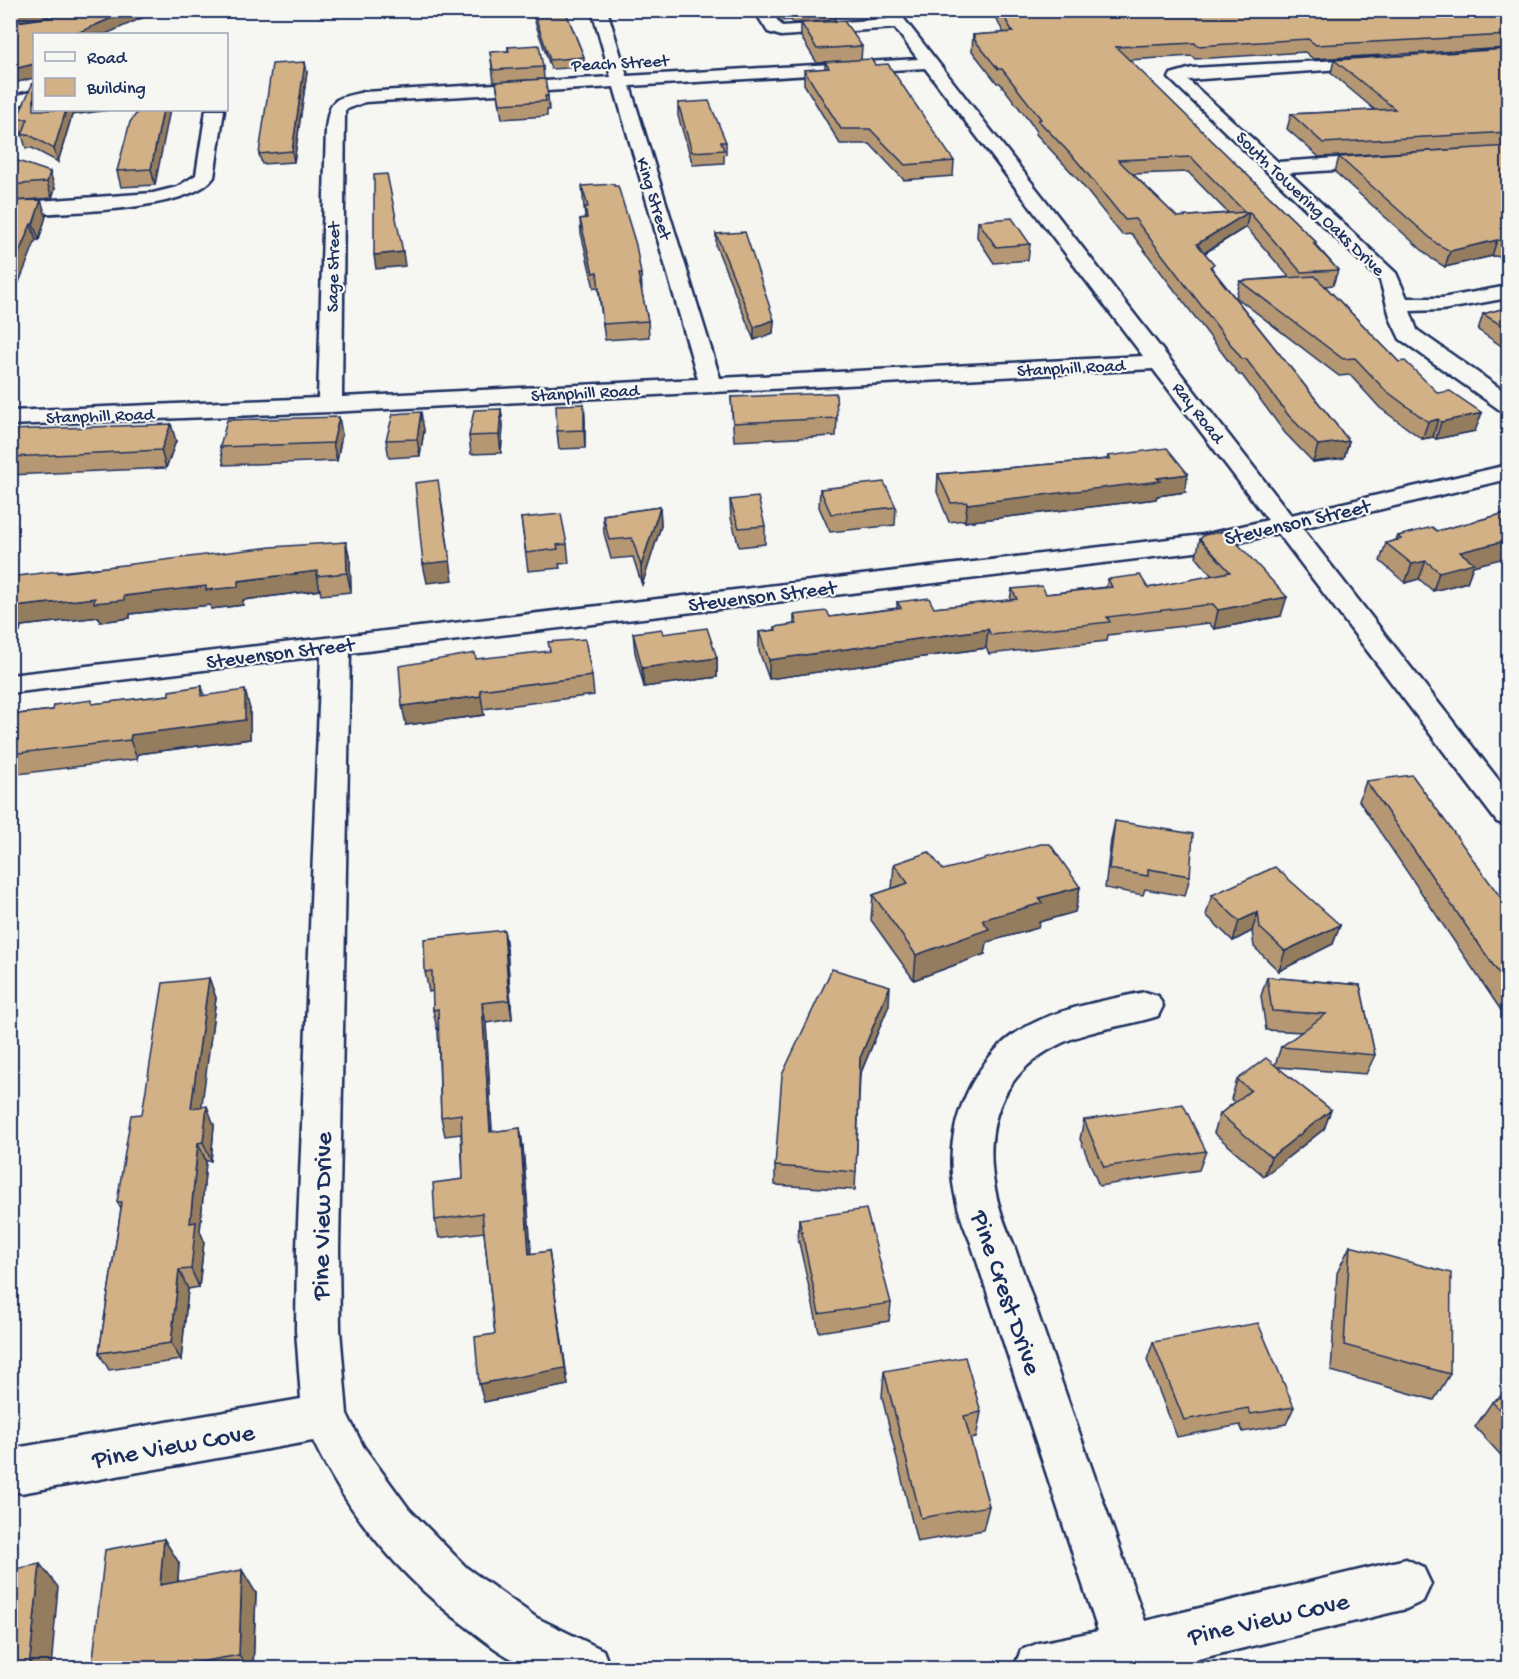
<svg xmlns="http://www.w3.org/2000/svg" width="1519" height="1679" font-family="'Gochi Hand',sans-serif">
<rect width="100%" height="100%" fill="#f6f6f2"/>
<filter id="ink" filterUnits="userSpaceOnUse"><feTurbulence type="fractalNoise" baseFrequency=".0167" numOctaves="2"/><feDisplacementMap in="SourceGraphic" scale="12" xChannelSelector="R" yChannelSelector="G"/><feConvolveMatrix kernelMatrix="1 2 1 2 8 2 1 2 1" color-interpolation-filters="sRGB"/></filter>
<g filter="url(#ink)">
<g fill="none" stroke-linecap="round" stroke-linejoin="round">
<defs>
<g id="minor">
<path d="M 592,10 L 607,10 L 627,76 L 918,59 L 895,28 L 781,36 L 768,32 L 754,10 L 769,10 L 782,26 L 888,19 L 882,10 L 897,10 L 1291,515 L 1508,465 L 1508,479 L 1302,528 L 1508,792 L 1508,825 L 1497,822 L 1278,533 L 1203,551 L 350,653 L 339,1248 L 340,1330 L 347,1414 L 363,1446 L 409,1509 L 467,1568 L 537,1618 L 603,1650 L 610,1668 C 597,1670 541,1672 529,1667 C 506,1658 487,1643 468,1628 C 401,1578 349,1516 313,1441 L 21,1493 L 10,1489 L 10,1451 L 21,1447 L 301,1399 L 296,1330 L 297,1248 L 321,656 L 10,693 L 10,675 L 1203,535 L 1268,520 L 1153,369 L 330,412 L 10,425 L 10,411 L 318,398 L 326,129 C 330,97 334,99 364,92 L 611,77 ZM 925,68 L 1143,356 L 720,378 L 630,86 ZM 614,87 L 698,379 L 342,397 L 345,110 L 365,102 Z"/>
<polygon points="1377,58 1383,60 1385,63 1383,66 1188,80 1278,162 1381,155 1388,157 1390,161 1388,165 1381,167 1289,173 1396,273 1407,298 1442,298 1508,286 1508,298 1442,310 1410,311 1417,330 1508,394 1508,412 1500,410 1400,339 1391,320 1380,280 1169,78 1171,74 1192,68"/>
<polygon points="34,91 34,101 10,107 10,97"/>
<path d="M 206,110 L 224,110 L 214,177 C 189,213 55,212 10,215 L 10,203 L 153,193 L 177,187 L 196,175 Z"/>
<path d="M 1145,992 L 1158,996 L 1163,1006 L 1158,1016 C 1124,1027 1088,1029 1056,1046 C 978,1086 980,1173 1013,1243 L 1145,1621 L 1406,1559 L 1423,1567 L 1431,1584 L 1423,1601 L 1406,1609 L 1161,1668 L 1014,1668 L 1021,1650 L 1039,1643 L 1098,1631 L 971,1243 C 947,1189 943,1139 971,1085 C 983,1064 997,1044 1019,1031 C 1056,1008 1103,1001 1145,992 Z"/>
</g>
</defs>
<use href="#minor" stroke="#1b2f5e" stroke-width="5"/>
<use href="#minor" fill="#f6f6f2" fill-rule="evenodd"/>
</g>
<g fill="#b59873" stroke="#1b2f5e" stroke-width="1.5" fill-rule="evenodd">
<polygon points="531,10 565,10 584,57 584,67 551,69"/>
<polygon points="774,10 850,10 850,16 835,17 835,20 793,23 791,20 780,21"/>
<path d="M 991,10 L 1509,10 L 1509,48 L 1313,59 L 1305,52 L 1195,59 L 1192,56 L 1129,60 L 1316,242 L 1316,245 L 1338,270 L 1333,285 L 1325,286 L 1399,362 L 1475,431 L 1436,439 L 1433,437 L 1422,439 L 1380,408 L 1350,375 L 1339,376 L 1236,297 L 1240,281 L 1289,277 L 1246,227 L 1205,253 L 1213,270 L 1349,441 L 1344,458 L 1313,462 L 1285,433 L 1242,375 L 1239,375 L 1132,234 L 1122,235 L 1075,176 L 1036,134 L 1036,130 L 1000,83 L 997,83 L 972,51 L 973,35 L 1004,33 ZM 1188,172 L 1228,213 L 1177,217 L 1133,174 Z"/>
<polygon points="801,23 862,46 861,60 875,65 954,161 953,176 904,180 870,144 840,144 804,84 804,70 825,69 825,62 851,61 817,63 801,37"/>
<polygon points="508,47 543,67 544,79 494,82 490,52 508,51"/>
<polygon points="1509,49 1509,256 1504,257 1492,256 1445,267 1432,259 1335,172 1339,157 1465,149 1319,157 1287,129 1291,114 1375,110 1331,73 1334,60"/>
<polygon points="307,72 294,162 262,164 259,154"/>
<polygon points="496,82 548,96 549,110 547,110 547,116 502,119"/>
<polygon points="678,103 726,142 726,154 724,155 724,163 693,165 678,116"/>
<polygon points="139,110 155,185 121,187 117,171"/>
<polygon points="72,115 58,162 32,148 26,148 22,135 23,133 21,133 17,119"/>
<polygon points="15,160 55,188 52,198 12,201 10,197 10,174"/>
<polygon points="582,186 641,274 642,289 641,289 648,321 649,337 605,340 598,287 594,288 581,233 580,219 585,218"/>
<polygon points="10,201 46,216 39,240 36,240"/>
<polygon points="978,221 1030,244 1028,260 994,263 977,237"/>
<polygon points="716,234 774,320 773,333 754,340 716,246"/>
<polygon points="1509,307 1509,351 1478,330 1483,314"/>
<polygon points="731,397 837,418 836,436 734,441"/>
<polygon points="584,404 585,421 585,448 559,449 557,431"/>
<polygon points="501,409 503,426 501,453 471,454 469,436"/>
<polygon points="10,430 176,441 166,468 10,475"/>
<polygon points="424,430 420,456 389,458 386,440"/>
<polygon points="342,434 337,461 224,465 220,447"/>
<polygon points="1108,456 1185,492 1157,496 1156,499 965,522 964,520 949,522 937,492 938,474 1107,459"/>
<polygon points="820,489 896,507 895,525 830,532 819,507"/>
<polygon points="730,500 765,526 765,544 739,547 731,518"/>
<polygon points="660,507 661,526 642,585 633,557 611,559 604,533 603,515"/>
<polygon points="1509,510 1473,566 1467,582 1433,591 1419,579 1405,583 1380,561 1386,543 1396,540 1398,536 1437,531 1502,514 1504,511"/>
<polygon points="521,518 567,544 569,563 559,564 560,568 528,571"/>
<polygon points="1200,539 1281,616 1214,629 1209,623 1108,635 1107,641 989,654 986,648 769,679 759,651 759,632 775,630 775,627 794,624 794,615 830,617 897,608 897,602 934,608 1010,600 1012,589 1046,594 1106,587 1108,579 1148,588 1212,576 1196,557"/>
<polygon points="346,542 350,560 351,592 321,595 320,590 243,600 243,605 211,609 210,605 130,614 130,618 100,622 99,617 21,626 20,632 10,633 59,572"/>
<polygon points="633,633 663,634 717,658 717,677 644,687 635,652"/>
<polygon points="476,659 592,676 594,695 483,709 484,715 406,725"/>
<polygon points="202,686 204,696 250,709 250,739 138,754 137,759 10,775 10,715 53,710 93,704 169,695"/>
<polygon points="1366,781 1509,909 1509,1022 1359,801"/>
<polygon points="1115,821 1190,876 1185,896 1145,889 1143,895 1105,888 1111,840"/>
<polygon points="894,864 943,870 1080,887 1075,912 1039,922 1038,928 987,942 985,954 914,980 871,920 873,895 892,889"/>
<polygon points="1212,895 1340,925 1333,944 1279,971 1254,947 1252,931 1233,941 1206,915"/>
<polygon points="504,930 507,949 512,1019 486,1023 492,1132 520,1128 523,1147 531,1254 549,1251 568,1385 484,1402 495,1334 484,1232 439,1238 435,1220 463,1179 461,1134 445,1136 441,1117 438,1029 437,1029 433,1010 433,991 429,992 425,972"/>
<polygon points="1267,977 1360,985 1375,1055 1366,1074 1277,1067 1331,1110 1324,1129 1264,1176 1214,1133 1220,1114 1235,1102 1231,1099 1237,1080 1275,1065 1281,1047 1302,1032 1266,1030 1261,996"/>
<polygon points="209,978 216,998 201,1106 214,1125 211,1161 206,1161 200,1231 204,1241 199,1287 188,1289 181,1360 109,1370 99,1353 121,1209 117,1202 142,1114"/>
<polygon points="889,1005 860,1075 855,1190 775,1185 775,1166"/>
<polygon points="1084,1120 1206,1151 1199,1170 1099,1186 1080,1139"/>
<polygon points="799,1219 891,1303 889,1321 819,1332 798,1238"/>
<polygon points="1350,1246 1450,1374 1434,1400 1331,1371 1337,1273"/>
<polygon points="1153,1342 1294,1407 1286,1424 1243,1432 1240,1425 1177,1437 1147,1360"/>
<polygon points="884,1371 981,1412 976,1438 970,1439 989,1506 983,1530 917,1542 882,1397"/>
<polygon points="1509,1391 1509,1464 1475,1427 1492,1402"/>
<polygon points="179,1563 178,1581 256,1593 253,1668 92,1668"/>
</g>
<g fill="#947c5e" stroke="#1b2f5e" stroke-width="1.5">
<polygon points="10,10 59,10 45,18 10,22"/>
<polygon points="130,10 160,10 106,34 75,34"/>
<polygon points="305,62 307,72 294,162 292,151"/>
<polygon points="34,64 34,78 10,84 10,70"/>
<polygon points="66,110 109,110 72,115 58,162 54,149"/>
<polygon points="163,110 170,110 155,185 151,169"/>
<polygon points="50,172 55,188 52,198 47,182"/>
<polygon points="41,200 46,216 39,240 33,224"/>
<polygon points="1249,212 1246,227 1194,259 1197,244"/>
<polygon points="31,224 36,240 10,305 10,274"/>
<polygon points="1497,240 1492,256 1445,267 1450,251"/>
<polygon points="1509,242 1509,256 1504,257"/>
<polygon points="403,252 405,266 376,269 374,255"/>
<polygon points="774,320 773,333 754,340 754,327"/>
<polygon points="584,404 585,421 585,448 584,430"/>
<polygon points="501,409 503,426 501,453 499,435"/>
<polygon points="421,412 424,430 420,456 417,439"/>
<polygon points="1482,413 1475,431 1436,439 1441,422"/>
<polygon points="339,417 342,434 337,461 333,443"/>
<polygon points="1438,419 1433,437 1422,439 1428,422"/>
<polygon points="171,424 176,441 166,468 161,450"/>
<polygon points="1349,441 1344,458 1313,462 1318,445"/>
<polygon points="1188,474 1185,492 1157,496 1156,499 965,522 967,504"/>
<polygon points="441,498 453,580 427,583 423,564"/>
<polygon points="660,507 661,526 642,585 641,566"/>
<polygon points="1509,540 1509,557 1473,566 1467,582 1433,591 1439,572 1460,552"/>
<polygon points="346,542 350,560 351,592 347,573"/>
<polygon points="1426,561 1419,579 1405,583 1412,564"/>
<polygon points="317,571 317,576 320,590 243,600 243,605 211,609 210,605 130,614 130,618 100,622 99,617 21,626 20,632 10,633 10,613 14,607 95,598 124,596"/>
<polygon points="1287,597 1281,616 1214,629 1218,610"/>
<polygon points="988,629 986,648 769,679 769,660"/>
<polygon points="717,658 717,677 644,687 642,668"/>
<polygon points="245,690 250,709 250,739 138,754 137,759 130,740 131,735"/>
<polygon points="481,696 484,715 406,725 402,706"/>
<polygon points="1080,887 1075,912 1039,922 1038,928 987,942 985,954 914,980 916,955 982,920 1039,898"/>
<polygon points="1258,912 1252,931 1233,941 1239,921"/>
<polygon points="1340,925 1333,944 1279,971 1285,951"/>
<polygon points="504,930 507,949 512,1019 509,1000"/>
<polygon points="209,978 216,998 199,1127 191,1108"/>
<polygon points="890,986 889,1005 859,1077 860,1058"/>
<polygon points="482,1003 486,1023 493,1151 490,1132"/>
<polygon points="207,1106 214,1125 211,1161 203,1142"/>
<polygon points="1331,1110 1324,1129 1264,1176 1271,1157"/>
<polygon points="520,1128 523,1147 533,1273 529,1254"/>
<polygon points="198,1143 206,1161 200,1231 204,1241 199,1287 191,1269 190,1223"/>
<polygon points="549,1251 568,1385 484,1402 479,1384"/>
<polygon points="179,1270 188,1289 181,1360 171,1343"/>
<polygon points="164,1539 179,1563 176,1608 160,1585"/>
<polygon points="40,1564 58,1587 51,1668 29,1668"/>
<polygon points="242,1570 256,1593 253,1668 248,1668 239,1655"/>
</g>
<g fill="#d3b186" stroke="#1b2f5e" stroke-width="1.5" fill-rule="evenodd">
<polygon points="63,10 130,10 75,34 34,34 34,64 10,70 10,23 52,17"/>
<polygon points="533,10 565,10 584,57 550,60"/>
<path d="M 1000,10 L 1509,10 L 1509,35 L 1316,45 L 1308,39 L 1197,46 L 1195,43 L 1116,47 L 1316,242 L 1313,243 L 1338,270 L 1301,272 L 1249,212 L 1197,244 L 1214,264 L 1210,267 L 1349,441 L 1318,445 L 1289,416 L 1246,359 L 1242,359 L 1135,219 L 1125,220 L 1077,161 L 1038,120 L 1041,119 L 1002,69 L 998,69 L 973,38 L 975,38 L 973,35 L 1013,32 ZM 1191,157 L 1245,212 L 1177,217 L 1118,160 Z"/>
<polygon points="844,21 862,46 817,49 801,23"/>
<polygon points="539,45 543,67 493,70 490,52 509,51 508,47"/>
<polygon points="1509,49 1509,132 1323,143 1291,114 1395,109 1334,60"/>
<polygon points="871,59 875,65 888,64 954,161 905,165 870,129 841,129 804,70 829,68 825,62"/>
<polygon points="305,62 292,151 259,154 272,64"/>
<polygon points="545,79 548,96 545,96 546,101 500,104 496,82"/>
<polygon points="34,80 34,110 66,110 54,149 28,134 22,135 28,119 17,119"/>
<polygon points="709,101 726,142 721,142 724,150 692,152 678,103"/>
<polygon points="139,110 163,110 151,169 117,171 130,122"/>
<polygon points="1509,146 1509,242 1497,240 1450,251 1437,244 1339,157"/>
<polygon points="15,160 50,172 47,182 10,185 10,174"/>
<polygon points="387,174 403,252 374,255 374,175"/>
<polygon points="614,184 614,186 618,186 636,245 641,274 638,274 648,321 603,324 597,272 593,273 580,219 587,218 585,207 588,207 582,186"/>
<polygon points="41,200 33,224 31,224 10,274 10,201"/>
<polygon points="1012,218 1030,244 996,247 978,221"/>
<polygon points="745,232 774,320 754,327 716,234"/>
<polygon points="1315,276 1399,362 1405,361 1438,393 1450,391 1482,413 1441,422 1438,419 1428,422 1385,390 1355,358 1343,359 1240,281"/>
<polygon points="1509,307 1509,330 1483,314"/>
<polygon points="836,393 837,418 733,423 731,397"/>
<polygon points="584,404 584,430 557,431 556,405"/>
<polygon points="501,409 499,435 469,436 474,410"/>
<polygon points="421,412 417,439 386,440 393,414"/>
<polygon points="339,417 333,443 220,447 227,420"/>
<polygon points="171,424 161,450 10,457 10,430"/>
<polygon points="1167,448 1188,474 1157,478 1160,481 967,504 966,502 951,503 938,474 1110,459 1108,456"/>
<polygon points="438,480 450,561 423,564 415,483"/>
<polygon points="884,482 896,507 831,514 820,489"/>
<polygon points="758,497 765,526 739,528 730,500"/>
<polygon points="660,507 641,566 632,538 609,540 603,515"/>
<polygon points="1509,510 1509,540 1460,552 1474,563 1439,572 1426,561 1412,564 1386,543 1401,539 1398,536 1432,527 1437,531 1507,513 1504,511"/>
<polygon points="561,514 567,544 557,545 558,549 526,553 521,518"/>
<polygon points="1226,531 1287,597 1218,610 1213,604 1107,617 1110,622 991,635 988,629 769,660 759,632 776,630 775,627 797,624 794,615 827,611 830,617 901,608 897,602 929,598 934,608 1017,599 1012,589 1042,586 1046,594 1112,587 1108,579 1140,575 1148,588 1230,572 1200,539 1204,535"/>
<polygon points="346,542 347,573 317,576 317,571 238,581 238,587 206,590 206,586 124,596 124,600 94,603 95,598 14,607 12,613 10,613 10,577 58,571 58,573 271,547"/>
<polygon points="707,628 717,658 642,668 633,633 662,629 663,634"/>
<polygon points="585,639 592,676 480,690 481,696 402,706 399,666 475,653 476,659 550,651 548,642"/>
<polygon points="202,686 201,696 245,690 245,720 131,735 130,740 10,754 10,715 53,710 54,705 92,700 92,704 169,695 169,691"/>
<polygon points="1412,775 1509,909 1509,988 1366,781"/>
<polygon points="1115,821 1193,834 1190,876 1148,869 1148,876 1109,869"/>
<polygon points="1041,844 1050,844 1080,887 1039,898 1042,903 982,920 989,929 916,955 873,895 908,883 894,864 929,852 943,870"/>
<polygon points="1275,867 1340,925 1285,951 1260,928 1258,912 1239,921 1212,895"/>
<polygon points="504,930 509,1000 482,1003 490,1132 520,1128 529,1254 549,1251 565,1368 479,1384 475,1337 495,1334 482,1213 435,1220 433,1183 463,1179 461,1114 441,1117 438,1009 433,1010 432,971 425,972 424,939"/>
<polygon points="832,969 890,986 860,1058 856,1172 775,1166 782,1075"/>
<polygon points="1267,977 1360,985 1375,1055 1281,1047 1326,1014 1272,1011"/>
<polygon points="209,978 191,1108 207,1106 203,1142 198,1143 190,1223 196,1222 191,1269 179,1270 171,1343 99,1353 122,1202 117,1202 131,1115 142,1114 163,983"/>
<polygon points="1266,1058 1331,1110 1271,1157 1220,1114 1251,1090 1237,1080"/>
<polygon points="1183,1104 1206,1151 1104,1167 1084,1120"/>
<polygon points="866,1209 891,1303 819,1314 799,1219"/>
<polygon points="1350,1246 1451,1273 1450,1374 1344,1345"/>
<polygon points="1258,1323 1294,1407 1251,1414 1248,1408 1184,1420 1153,1342"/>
<polygon points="965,1357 981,1412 964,1416 989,1506 921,1518 884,1371"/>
<polygon points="1509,1391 1509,1419 1492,1402"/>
<polygon points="164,1539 160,1585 242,1570 239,1655 166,1668 92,1668 105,1550"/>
<polygon points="40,1564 29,1668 10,1668 10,1570"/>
</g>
</g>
<g text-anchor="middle" stroke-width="4.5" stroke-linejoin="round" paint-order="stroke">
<g font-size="18" fill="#1b2f5e" stroke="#f6f6f2">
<text transform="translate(620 62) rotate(-3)" y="6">Peach Street</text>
<text transform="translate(655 198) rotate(73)" y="6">King Street</text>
<text transform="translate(1311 203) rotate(44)" y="6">South Towering Oaks Drive</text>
<text transform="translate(332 267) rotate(-89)" y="6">Sage Street</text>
<text transform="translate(1071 367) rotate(-3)" y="6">Stanphill Road</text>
<text transform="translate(585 392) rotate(-3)" y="6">Stanphill Road</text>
<text transform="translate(1199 412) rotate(52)" y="6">Ray Road</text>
<text transform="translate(100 415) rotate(-2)" y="6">Stanphill Road</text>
</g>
<g font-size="21" fill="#1b2f5e" stroke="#f6f6f2">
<text transform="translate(1297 521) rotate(-13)" y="7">Stevenson Street</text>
<text transform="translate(762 595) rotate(-7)" y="7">Stevenson Street</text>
<text transform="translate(280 652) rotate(-7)" y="7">Stevenson Street</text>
</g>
<g font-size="26" fill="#1b2f5e" stroke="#f6f6f2">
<text transform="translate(320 1216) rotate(-89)" y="9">Pine View Drive</text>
<text transform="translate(1008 1292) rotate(71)" y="9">Pine Crest Drive</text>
<text transform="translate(173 1444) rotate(-10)" y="9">Pine View Cove</text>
<text transform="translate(1268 1617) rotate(-13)" y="9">Pine View Cove</text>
</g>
</g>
<rect width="1519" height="1679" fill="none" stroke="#f6f6f2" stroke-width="36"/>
<rect x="18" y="18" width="1483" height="1643" fill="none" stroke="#1b2f5e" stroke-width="2" filter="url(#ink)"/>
<rect x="33" y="33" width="195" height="78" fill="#f6f6f2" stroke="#9ea6b7" stroke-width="1.5"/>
<rect x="45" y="52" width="30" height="9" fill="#f6f6f2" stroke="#9ea6b7" stroke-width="1.5"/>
<text x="87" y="63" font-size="18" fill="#1b2f5e">Road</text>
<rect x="45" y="78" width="30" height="18" fill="#d3b186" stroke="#9ea6b7" stroke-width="1.5"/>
<text x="87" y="93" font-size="18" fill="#1b2f5e">Building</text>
</svg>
